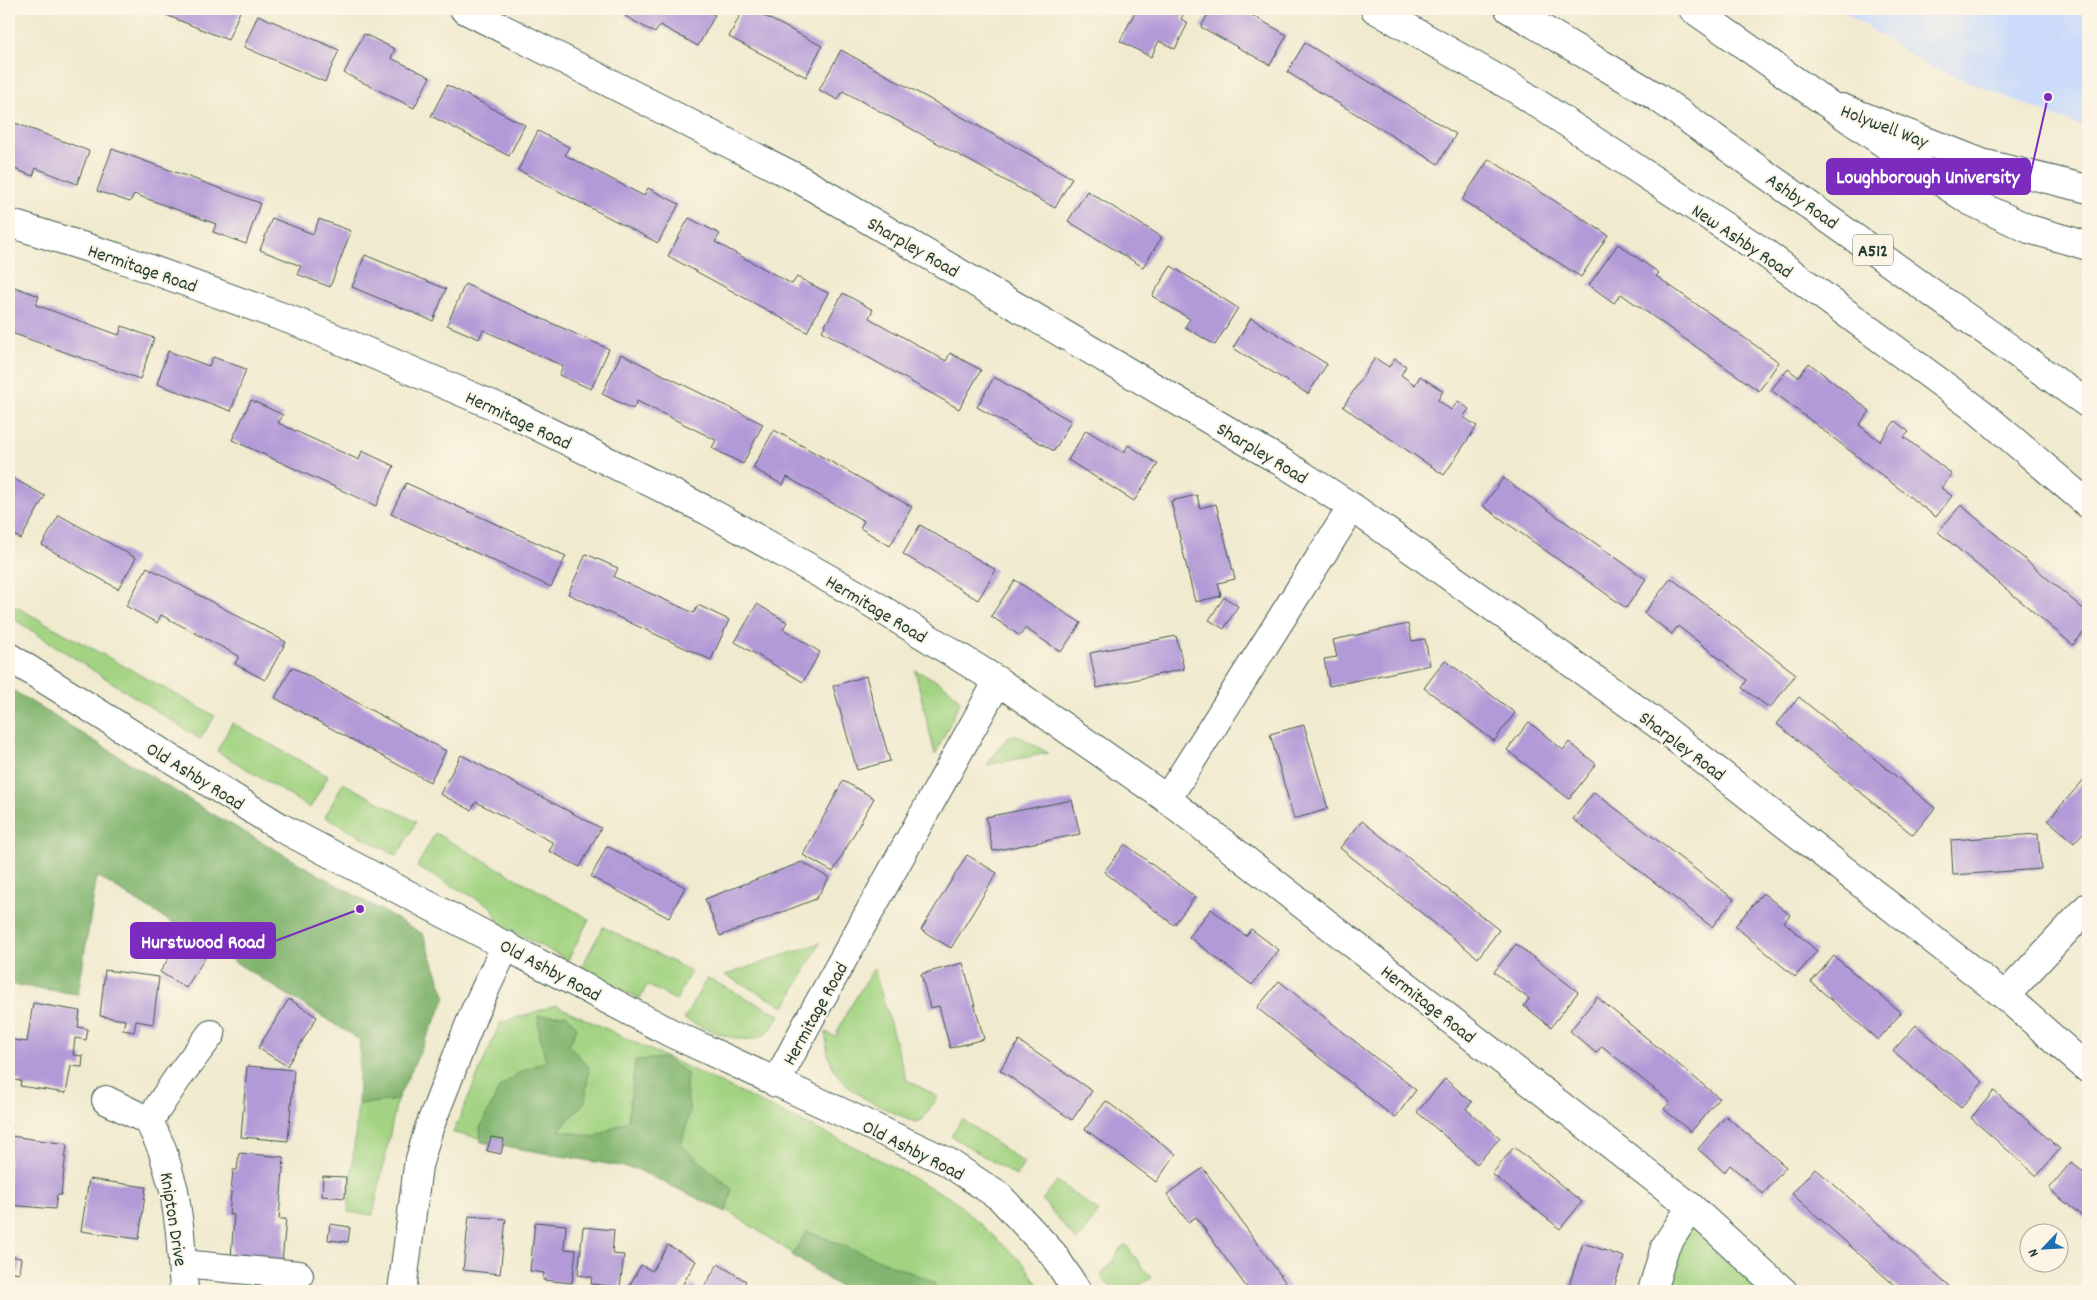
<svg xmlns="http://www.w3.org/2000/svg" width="2097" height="1300" font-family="Dekko,sans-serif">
<rect width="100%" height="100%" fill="#fcf5e5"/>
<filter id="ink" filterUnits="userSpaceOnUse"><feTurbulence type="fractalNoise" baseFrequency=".02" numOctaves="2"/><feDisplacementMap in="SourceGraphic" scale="10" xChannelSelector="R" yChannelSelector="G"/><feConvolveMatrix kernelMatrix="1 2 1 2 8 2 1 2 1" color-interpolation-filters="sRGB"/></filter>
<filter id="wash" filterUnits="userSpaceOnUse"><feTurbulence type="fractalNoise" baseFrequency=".0096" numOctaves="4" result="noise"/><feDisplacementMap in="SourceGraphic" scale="20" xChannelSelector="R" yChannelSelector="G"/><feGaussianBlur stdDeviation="1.12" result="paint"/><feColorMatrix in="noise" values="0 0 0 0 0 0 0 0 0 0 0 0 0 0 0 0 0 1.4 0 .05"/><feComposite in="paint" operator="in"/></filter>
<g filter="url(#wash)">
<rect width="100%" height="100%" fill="#f0eacf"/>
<polygon fill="#cbdbf9" points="1840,9 2088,9 2088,129 1926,65"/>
<g fill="#a3d382" stroke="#61885b">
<polygon points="9,603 215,716 200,739 9,616"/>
<path d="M 915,670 C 932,679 951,685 960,702 L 935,755 Z"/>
<polygon points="232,723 328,776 310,808 217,751"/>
<polygon points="1012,735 1017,735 1048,753 987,765 1006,739"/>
<polygon points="343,783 416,822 397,856 325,817"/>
<polygon points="435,833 589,919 568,960 499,924 492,907 417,867"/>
<polygon points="603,927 691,971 676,1000 647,985 640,999 581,968"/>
<polygon points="820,943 785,1007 725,975"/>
<path d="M 874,968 L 906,1079 L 938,1097 L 922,1120 L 915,1122 C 872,1102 824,1089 826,1032 L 835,1037 L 847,1012 Z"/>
<path d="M 707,978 L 780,1015 C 777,1020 773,1026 769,1031 C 749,1051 706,1029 684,1019 Z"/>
<polygon points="556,1005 863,1151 954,1200 1025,1265 1042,1291 849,1291 727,1210 636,1167 453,1133 500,1023"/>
<polygon points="397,1100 373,1215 348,1212 358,1104"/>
<polygon points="962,1119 1024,1163 1016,1176 951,1136"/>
<polygon points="1057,1181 1099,1212 1077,1241 1042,1200"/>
<polygon points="1691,1207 1783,1291 1652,1291"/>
<polygon points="1125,1244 1151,1278 1130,1291 1115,1291 1101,1276"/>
</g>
<g fill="#82b570" stroke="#507952">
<polygon points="9,688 204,809 423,934 446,998 397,1100 358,1104 360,1040 97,876 78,994 9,984"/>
<polygon points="567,1015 577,1028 569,1045 589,1067 585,1102 559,1130 595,1137 628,1120 635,1060 664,1058 687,1073 686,1089 690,1112 681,1145 732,1189 726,1212 636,1169 481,1142 480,1128 500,1087 520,1072 546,1061 540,1037 538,1016"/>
<polygon points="807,1231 932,1281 939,1291 846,1291 792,1255"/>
</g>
<g id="blocks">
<g fill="#b299d7">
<polygon points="151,9 241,9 228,40"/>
<polygon points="628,9 703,9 715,15 698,46 660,25 655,33 625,16"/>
<polygon points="743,9 751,9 822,46 806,77 729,37"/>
<polygon points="1128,9 1186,9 1181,19 1188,23 1175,49 1159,41 1151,57 1120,41 1135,12"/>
<polygon points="1211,9 1250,9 1248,13 1287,35 1270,65 1201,27"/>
<polygon points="258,15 339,50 325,82 244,47"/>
<polygon points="364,34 395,49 391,58 430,77 414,108 344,73"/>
<polygon points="1305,43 1456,134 1438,164 1287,72"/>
<polygon points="841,50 1072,178 1055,208 843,91 838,100 819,90"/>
<polygon points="447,85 525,125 509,156 431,116"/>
<polygon points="15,123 89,151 77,184 36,168 33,176 9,167 9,141"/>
<polygon points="538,131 569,147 565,155 644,196 648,188 679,204 658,243 518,170"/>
<polygon points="112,149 260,203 246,244 213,232 216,224 134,194 130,202 97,191"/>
<polygon points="1489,159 1608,235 1581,277 1462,200"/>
<polygon points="1087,191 1162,237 1143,267 1068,221"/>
<polygon points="272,218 313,234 319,219 351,231 330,287 297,274 301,266 260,250"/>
<polygon points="689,218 720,234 715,242 792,284 797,277 828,293 807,332 668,256"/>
<polygon points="1618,244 1659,273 1656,276 1779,362 1759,391 1621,294 1614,303 1589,285"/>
<polygon points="365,255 446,289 433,321 352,287"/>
<polygon points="1171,266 1238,308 1215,345 1185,327 1190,319 1152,296"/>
<polygon points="465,284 609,349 591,389 559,375 563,366 483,330 479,339 447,325"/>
<polygon points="9,285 39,296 36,305 119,335 122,326 154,338 140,379 9,332"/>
<polygon points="843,293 873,310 869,318 946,361 950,353 981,370 959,409 822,331"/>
<polygon points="1251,318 1327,364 1308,394 1233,348"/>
<polygon points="168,351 209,366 213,357 246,369 231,411 157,384"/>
<polygon points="621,354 763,424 743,464 712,448 716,440 637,401 633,409 602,394"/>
<polygon points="1375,358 1389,367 1395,359 1406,366 1401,375 1415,385 1420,376 1432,384 1443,391 1438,400 1451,410 1458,401 1469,409 1463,417 1477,426 1444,475 1343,407"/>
<polygon points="1809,363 1870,411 1859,425 1880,441 1895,421 1909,432 1904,437 1952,474 1941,488 1952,496 1936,517 1771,390 1788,369 1798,377"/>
<polygon points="994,377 1071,421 1054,451 977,407"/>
<polygon points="251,400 283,415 278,423 359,460 362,451 394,466 376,506 232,440"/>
<polygon points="774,430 912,507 890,546 860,528 864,521 787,477 783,485 753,468"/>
<polygon points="1086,430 1124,453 1128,445 1158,464 1134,501 1068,460"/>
<polygon points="9,476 45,496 21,539 9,532"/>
<polygon points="1503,478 1646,579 1626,608 1483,506"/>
<polygon points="406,483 566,556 551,587 391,514"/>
<polygon points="1197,495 1200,508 1216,504 1235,579 1218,583 1221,596 1195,602 1171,501"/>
<polygon points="1961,505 2088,613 2088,627 2073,645 1938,532"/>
<polygon points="59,515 136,558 118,589 42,545"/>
<polygon points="920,525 996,570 978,600 903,554"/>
<polygon points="586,554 618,568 614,577 694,613 698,605 729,620 711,660 568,594"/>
<polygon points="147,567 286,642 265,680 235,664 239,656 161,615 157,623 126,606"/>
<polygon points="1671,578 1796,674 1770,708 1742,688 1747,680 1678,626 1672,634 1644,613"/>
<polygon points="1015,580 1081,623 1061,652 1025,628 1020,636 991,616"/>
<polygon points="1224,597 1238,606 1224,629 1209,620"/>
<polygon points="757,604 787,622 783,629 820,652 803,682 735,642"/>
<polygon points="1408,624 1412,641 1425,639 1430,665 1329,686 1324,659 1337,657 1333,640"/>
<polygon points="1176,636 1184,669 1097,688 1090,653"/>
<polygon points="1445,660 1515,713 1494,741 1424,688"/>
<polygon points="292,667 446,751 430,782 275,698"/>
<polygon points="866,676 890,761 857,770 833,686"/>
<polygon points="1799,697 1935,808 1913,835 1777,724"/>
<polygon points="1529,722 1563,750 1569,742 1596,764 1569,799 1507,750"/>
<polygon points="1304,725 1328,809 1294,819 1270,734"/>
<polygon points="461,755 601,828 580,867 549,851 554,843 476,802 471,810 440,794"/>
<polygon points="2088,775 2088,827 2074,843 2048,820"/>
<polygon points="843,781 874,798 833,872 803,855"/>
<polygon points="1594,792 1734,899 1712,927 1573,819"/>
<polygon points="1072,800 1080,834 993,851 986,817"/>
<polygon points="1362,821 1499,930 1478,958 1340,848"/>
<polygon points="2038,834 2041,869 1953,875 1951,840"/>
<polygon points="1125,844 1195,897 1174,925 1104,872"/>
<polygon points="607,846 685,887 669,918 591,877"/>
<polygon points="967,855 997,873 951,948 921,930"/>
<polygon points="802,862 829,878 816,899 720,936 705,899"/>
<polygon points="1763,893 1790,915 1784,922 1817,951 1795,977 1735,926"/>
<polygon points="1211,909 1246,936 1251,929 1279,950 1252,985 1189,937"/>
<polygon points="184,934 210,950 186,988 160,972"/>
<polygon points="1516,944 1578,992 1551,1027 1524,1006 1529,999 1494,972"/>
<polygon points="1834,956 1901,1013 1878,1040 1811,982"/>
<polygon points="963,963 984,1039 950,1048 939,1006 930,1008 921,974"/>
<polygon points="105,970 159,977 153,1024 136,1021 134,1032 123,1030 125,1020 100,1016"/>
<polygon points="1279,981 1416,1090 1395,1118 1257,1008"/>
<polygon points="1597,997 1719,1098 1691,1132 1664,1109 1670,1102 1602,1046 1596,1053 1570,1031"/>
<polygon points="289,999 317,1017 287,1066 258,1048"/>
<polygon points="33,1003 80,1011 78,1027 88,1029 86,1040 75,1038 73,1055 83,1056 82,1067 71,1066 66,1093 20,1086 21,1081 9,1079 13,1040 27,1042"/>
<polygon points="1916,1025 1983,1082 1961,1108 1893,1051"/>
<polygon points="1019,1041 1092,1091 1072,1120 1000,1070"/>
<polygon points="247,1066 294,1070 288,1141 241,1137"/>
<polygon points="1445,1079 1472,1102 1466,1109 1500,1138 1477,1164 1417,1112"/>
<polygon points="1994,1091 2060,1149 2037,1176 1971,1118"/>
<polygon points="1106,1101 1176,1154 1156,1182 1085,1129"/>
<polygon points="1726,1116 1786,1167 1763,1194 1730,1165 1724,1172 1698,1149"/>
<polygon points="9,1125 12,1125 11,1136 67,1144 61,1195 57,1195 55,1209 9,1205"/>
<polygon points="491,1137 504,1139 501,1154 487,1151"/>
<polygon points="1514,1147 1582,1202 1560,1229 1492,1174"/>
<polygon points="239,1153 284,1157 279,1219 286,1219 282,1262 231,1258 234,1215 229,1214 231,1193 233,1170 237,1170"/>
<polygon points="2071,1162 2088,1176 2088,1221 2049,1189"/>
<polygon points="1203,1168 1249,1232 1292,1291 1243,1291 1247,1288 1196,1217 1188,1222 1167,1194"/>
<polygon points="1815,1168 1914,1255 1954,1291 1901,1291 1857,1252 1792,1194"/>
<polygon points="323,1176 346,1177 345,1198 322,1196"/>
<polygon points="89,1179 146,1187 139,1239 81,1231"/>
<polygon points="469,1216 506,1219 500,1274 463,1270"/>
<polygon points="535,1222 566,1225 564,1249 576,1250 572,1283 543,1280 544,1273 530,1271"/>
<polygon points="330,1224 350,1227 348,1242 328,1240"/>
<polygon points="583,1227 614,1230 612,1254 624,1255 620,1287 591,1284 592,1277 578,1275"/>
<polygon points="1583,1243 1624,1257 1613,1290 1604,1287 1603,1291 1567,1291"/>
<polygon points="668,1245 696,1261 679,1291 634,1291 628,1288 641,1265 652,1271"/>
<polygon points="9,1256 21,1258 19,1273 9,1271"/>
<polygon points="718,1264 746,1281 740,1291 687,1291 691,1284 702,1290"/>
</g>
</g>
</g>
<g filter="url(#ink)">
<use href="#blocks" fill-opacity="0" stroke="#3e574b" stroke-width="1"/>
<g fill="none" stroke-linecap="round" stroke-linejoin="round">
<defs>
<g id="minor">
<polyline points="464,9 799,179 1285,464 1352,507 1656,723 2005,996 2088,1069"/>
<polyline points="1375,9 1517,90 1765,253 1980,412 2088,504"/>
<polyline points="1842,108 1982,163 2088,189"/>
<polyline points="9,223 117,257 299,323 507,411 708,511 865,599 998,681 1167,799 1691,1207 1783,1291"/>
<polyline points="9,657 280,827 671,1033 946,1161 1000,1197 1053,1254 1077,1291"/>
<polyline points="1167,799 1352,507"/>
<polyline points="2005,996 2088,907"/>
<polyline points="776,1083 807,1024 998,681"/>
<polyline points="106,1100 149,1121 162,1149 174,1190 180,1232 184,1291"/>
<polyline points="149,1121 177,1079 211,1034"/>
<polyline points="183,1264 299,1275"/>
<polyline points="402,1291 418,1166 429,1128 474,1013 506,945"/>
<polyline points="1652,1291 1665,1247 1691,1207"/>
</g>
<g id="major">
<polyline points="1509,9 1657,97 2088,404"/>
<polyline points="1693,9 1902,156 1970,201 2029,229 2088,246"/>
</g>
</defs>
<use href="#minor" stroke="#3e574b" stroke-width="30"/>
<use href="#major" stroke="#3e574b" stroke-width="30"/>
<use href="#minor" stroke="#fff" stroke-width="28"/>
<use href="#major" stroke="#fff" stroke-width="28"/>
</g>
</g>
<g text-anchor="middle" stroke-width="4" stroke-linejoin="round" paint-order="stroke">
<rect fill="#fcf5e5" stroke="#617469" stroke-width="1" x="1853" y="234.5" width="40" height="31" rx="4"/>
<g font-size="18" font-weight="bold" fill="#1f3d34">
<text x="1873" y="256">A512</text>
</g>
<g font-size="19" fill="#1f3d34" stroke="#fcf5e5">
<text transform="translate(1885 125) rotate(21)" y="7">Holywell Way</text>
<text transform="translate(1803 200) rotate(35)" y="7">Ashby Road</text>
<text transform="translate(1743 240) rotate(34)" y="7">New Ashby Road</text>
<text transform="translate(914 246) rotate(30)" y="7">Sharpley Road</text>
<text transform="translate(143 267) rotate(19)" y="7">Hermitage Road</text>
<text transform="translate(519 419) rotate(25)" y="7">Hermitage Road</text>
<text transform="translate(1263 452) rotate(31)" y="7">Sharpley Road</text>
<text transform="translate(877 608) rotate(31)" y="7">Hermitage Road</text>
<text transform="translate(1683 745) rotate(37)" y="7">Sharpley Road</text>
<text transform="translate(196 775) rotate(32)" y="7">Old Ashby Road</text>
<text transform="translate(551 969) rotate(28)" y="7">Old Ashby Road</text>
<text transform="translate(1429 1003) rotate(38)" y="7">Hermitage Road</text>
<text transform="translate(814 1013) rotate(-61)" y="7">Hermitage Road</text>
<text transform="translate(914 1149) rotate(27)" y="7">Old Ashby Road</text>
<text transform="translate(175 1219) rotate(81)" y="7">Knipton Drive</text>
</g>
</g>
<path fill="none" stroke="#7b2cbf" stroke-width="2" d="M2048 97L2030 176M360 909L275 941"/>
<g fill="#7b2cbf" stroke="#fcf5e5" stroke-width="2">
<circle cx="2048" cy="97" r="5"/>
<circle cx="360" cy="909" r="5"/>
</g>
<g fill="#7b2cbf" stroke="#7b2cbf" stroke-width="2">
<rect x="1827" y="159" width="203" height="35" rx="5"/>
<rect x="131" y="923" width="144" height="35" rx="5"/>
</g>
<g font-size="20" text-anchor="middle" font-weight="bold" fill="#fff">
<text x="1928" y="183">Loughborough University</text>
<text x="203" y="948">Hurstwood Road</text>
</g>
<rect width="2097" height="1300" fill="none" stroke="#fcf5e5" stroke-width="30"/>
<g transform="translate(2044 1248) rotate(245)"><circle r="24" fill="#fcf5e5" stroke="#a4ab9e"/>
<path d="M0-4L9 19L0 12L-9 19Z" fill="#1f6fb2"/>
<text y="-8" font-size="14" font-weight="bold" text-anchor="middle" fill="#1f3d34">N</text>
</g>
</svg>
